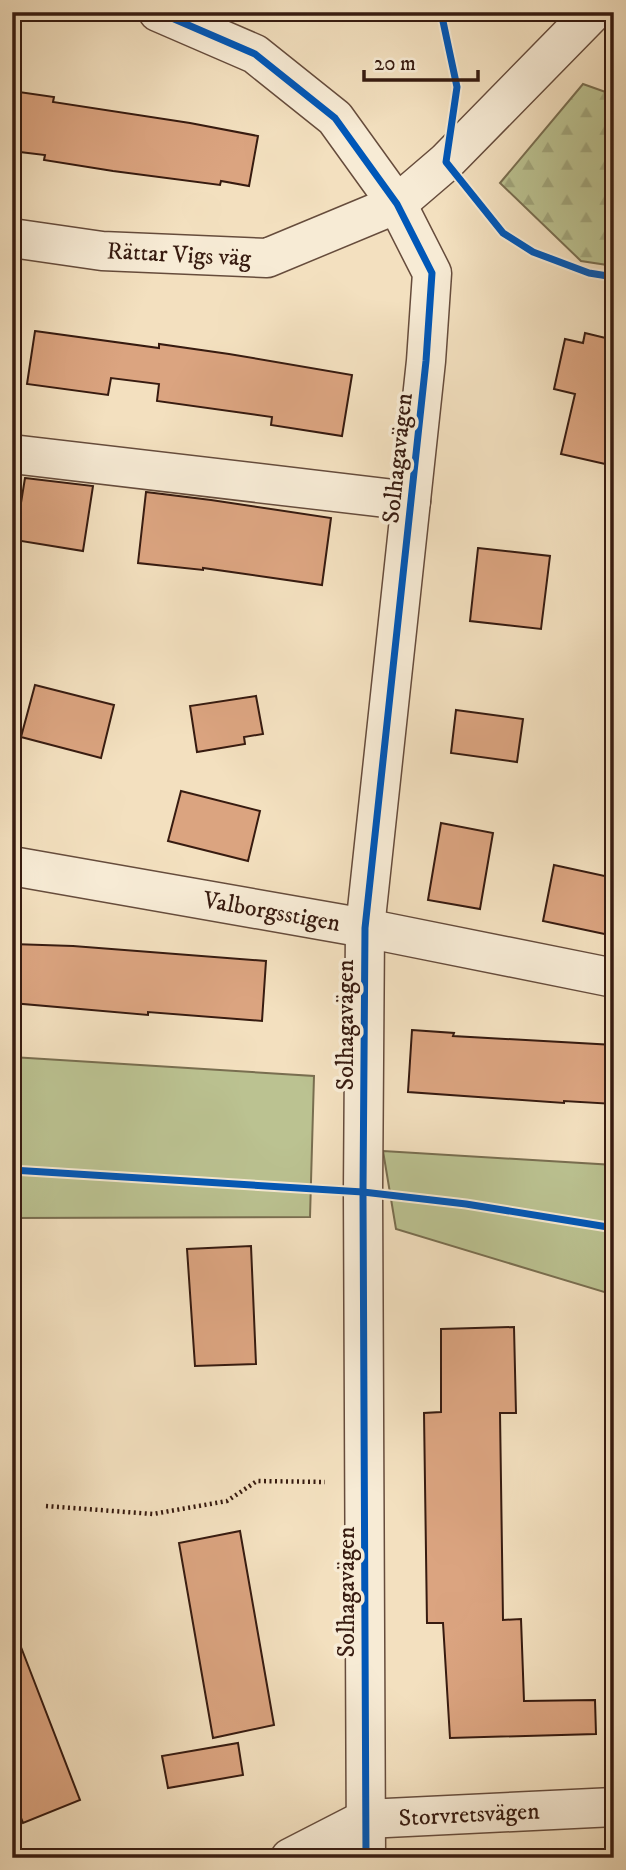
<svg xmlns="http://www.w3.org/2000/svg" width="626" height="1870" font-family="'IM FELL DW Pica',serif">
<defs>
<pattern id="forest-firs" width="22" height="20" patternUnits="userSpaceOnUse" patternTransform="scale(1.75)"><rect width="22" height="20" fill="#bbc291"/><path d="M5 1l3.5 6h-7zM16 11l3.5 6h-7z" fill="#a1a67c"/></pattern>
</defs>
<rect width="100%" height="100%" fill="#f3e0bf"/>
<filter id="stains"><feTurbulence type="fractalNoise" baseFrequency=".00286" numOctaves="4"/><feColorMatrix values="0 0 0 0 .2 0 0 0 0 .09 0 0 0 0 .02 0 0 0 .5 -.17"/></filter>
<radialGradient id="worn" r=".72"><stop offset=".6" stop-color="#630" stop-opacity="0"/><stop offset="1" stop-color="#630" stop-opacity=".3"/></radialGradient>
<g fill="#bbc291" stroke="#796e50" stroke-width="2">
<polygon points="12,1057 314,1076 310,1217 12,1218"/>
<polygon points="383,1151 614,1165 614,1295 396,1229"/>
</g>
<polygon fill="url(#forest-firs)" stroke="#796e50" stroke-width="2" points="583,84 614,95 614,266 581,261 500,183"/>
<g fill="#dba480" stroke="#371b10" stroke-width="2">
<polygon points="12,91 54,97 53,102 190,123 258,136 249,186 221,181 220,185 113,171 44,160 45,155 12,151"/>
<polygon points="35,331 159,348 159,344 229,354 352,375 342,436 271,425 272,417 157,401 159,384 111,378 108,395 27,384"/>
<polygon points="585,333 614,340 614,466 561,454 575,394 554,389 565,339 583,343"/>
<polygon points="25,478 93,486 83,551 15,540"/>
<polygon points="146,492 211,500 331,518 322,585 203,568 203,570 138,563"/>
<polygon points="478,548 550,556 541,629 470,621"/>
<polygon points="35,685 114,705 101,758 21,737"/>
<polygon points="256,696 263,734 244,737 245,744 197,752 190,706"/>
<polygon points="456,710 523,719 517,762 451,753"/>
<polygon points="181,791 260,811 248,861 168,841"/>
<polygon points="441,823 493,833 480,909 428,900"/>
<polygon points="554,865 614,878 614,936 543,921"/>
<polygon points="12,944 73,946 266,961 262,1021 148,1012 148,1015 12,1003"/>
<polygon points="412,1030 454,1033 453,1036 614,1045 614,1104 564,1101 564,1103 408,1092"/>
<polygon points="251,1246 256,1364 195,1366 187,1249"/>
<polygon points="514,1327 516,1413 500,1413 503,1620 521,1619 524,1701 595,1700 596,1734 450,1738 443,1623 427,1623 424,1413 441,1412 441,1329"/>
<polygon points="240,1531 274,1725 213,1738 179,1543"/>
<polygon points="14,1629 80,1800 23,1823 12,1796 12,1630"/>
<polygon points="238,1743 243,1775 168,1788 162,1756"/>
</g>
<g fill="none" stroke-linecap="round" stroke-linejoin="round">
<defs>
<g id="minor">
<polyline points="158,12 255,54 335,118 397,204 432,273 426,361 365,928 363,1192 366,1858"/>
<polyline points="12,238 102,251 267,258 397,204 446,162 593,12"/>
<polyline points="12,454 411,501"/>
<polyline points="12,866 365,928 614,978"/>
<polyline points="290,1858 366,1819 614,1807"/>
</g>
</defs>
<use href="#minor" stroke="#664c3c" stroke-width="41"/>
<polyline stroke="#371b10" stroke-width="4.5" stroke-dasharray="2 3.5" stroke-linecap="butt" points="46,1506 153,1514 227,1501 257,1481 325,1482"/>
<use href="#minor" stroke="#f7ebd5" stroke-width="38"/>
<defs>
<g id="cycleway">
<polyline points="158,12 255,54 335,118 397,204 432,273 426,361 365,928 363,1192 366,1858"/>
<polyline points="441,12 457,87 446,162 503,233 533,252 589,273 614,277"/>
<polyline points="12,1170 363,1192 466,1204 614,1228"/>
</g>
</defs>
<use href="#cycleway" stroke="#f7ebd5" stroke-width="11"/>
<use href="#cycleway" stroke="#0057b8" stroke-width="7"/>
</g>
<g text-anchor="middle" stroke-width="7" stroke-linejoin="round" paint-order="stroke">
<g font-size="24" fill="#371b10" stroke="#f7ebd5">
<text transform="translate(179 254) rotate(3)" y="8">Rättar Vigs väg</text>
<text transform="translate(397 458) rotate(-84)" y="8">Solhagavägen</text>
<text transform="translate(272 911) rotate(10)" y="8">Valborgsstigen</text>
<text transform="translate(345 1025) rotate(-90)" y="8">Solhagavägen</text>
<text transform="translate(346 1592) rotate(-90)" y="8">Solhagavägen</text>
<text transform="translate(469 1814) rotate(-3)" y="8">Storvretsvägen</text>
</g>
</g>
<rect width="626" height="1870" fill="none" stroke="#f3e0bf" stroke-width="42"/>
<rect x="14" y="14" width="598" height="1842" fill="none" stroke="#371b10" stroke-width="3.5"/>
<rect x="21" y="21" width="584" height="1828" fill="none" stroke="#371b10" stroke-width="2"/>
<path d="M364 70v10h114v-10" fill="none" stroke="#371b10" stroke-width="3.5"/>
<text x="374" y="70" font-size="21" fill="#371b10" stroke="#f7ebd5" stroke-width="5" paint-order="stroke">20 m</text>
<rect width="100%" height="100%" filter="url(#stains)"/>
<rect width="100%" height="100%" fill="url(#worn)"/>
</svg>
